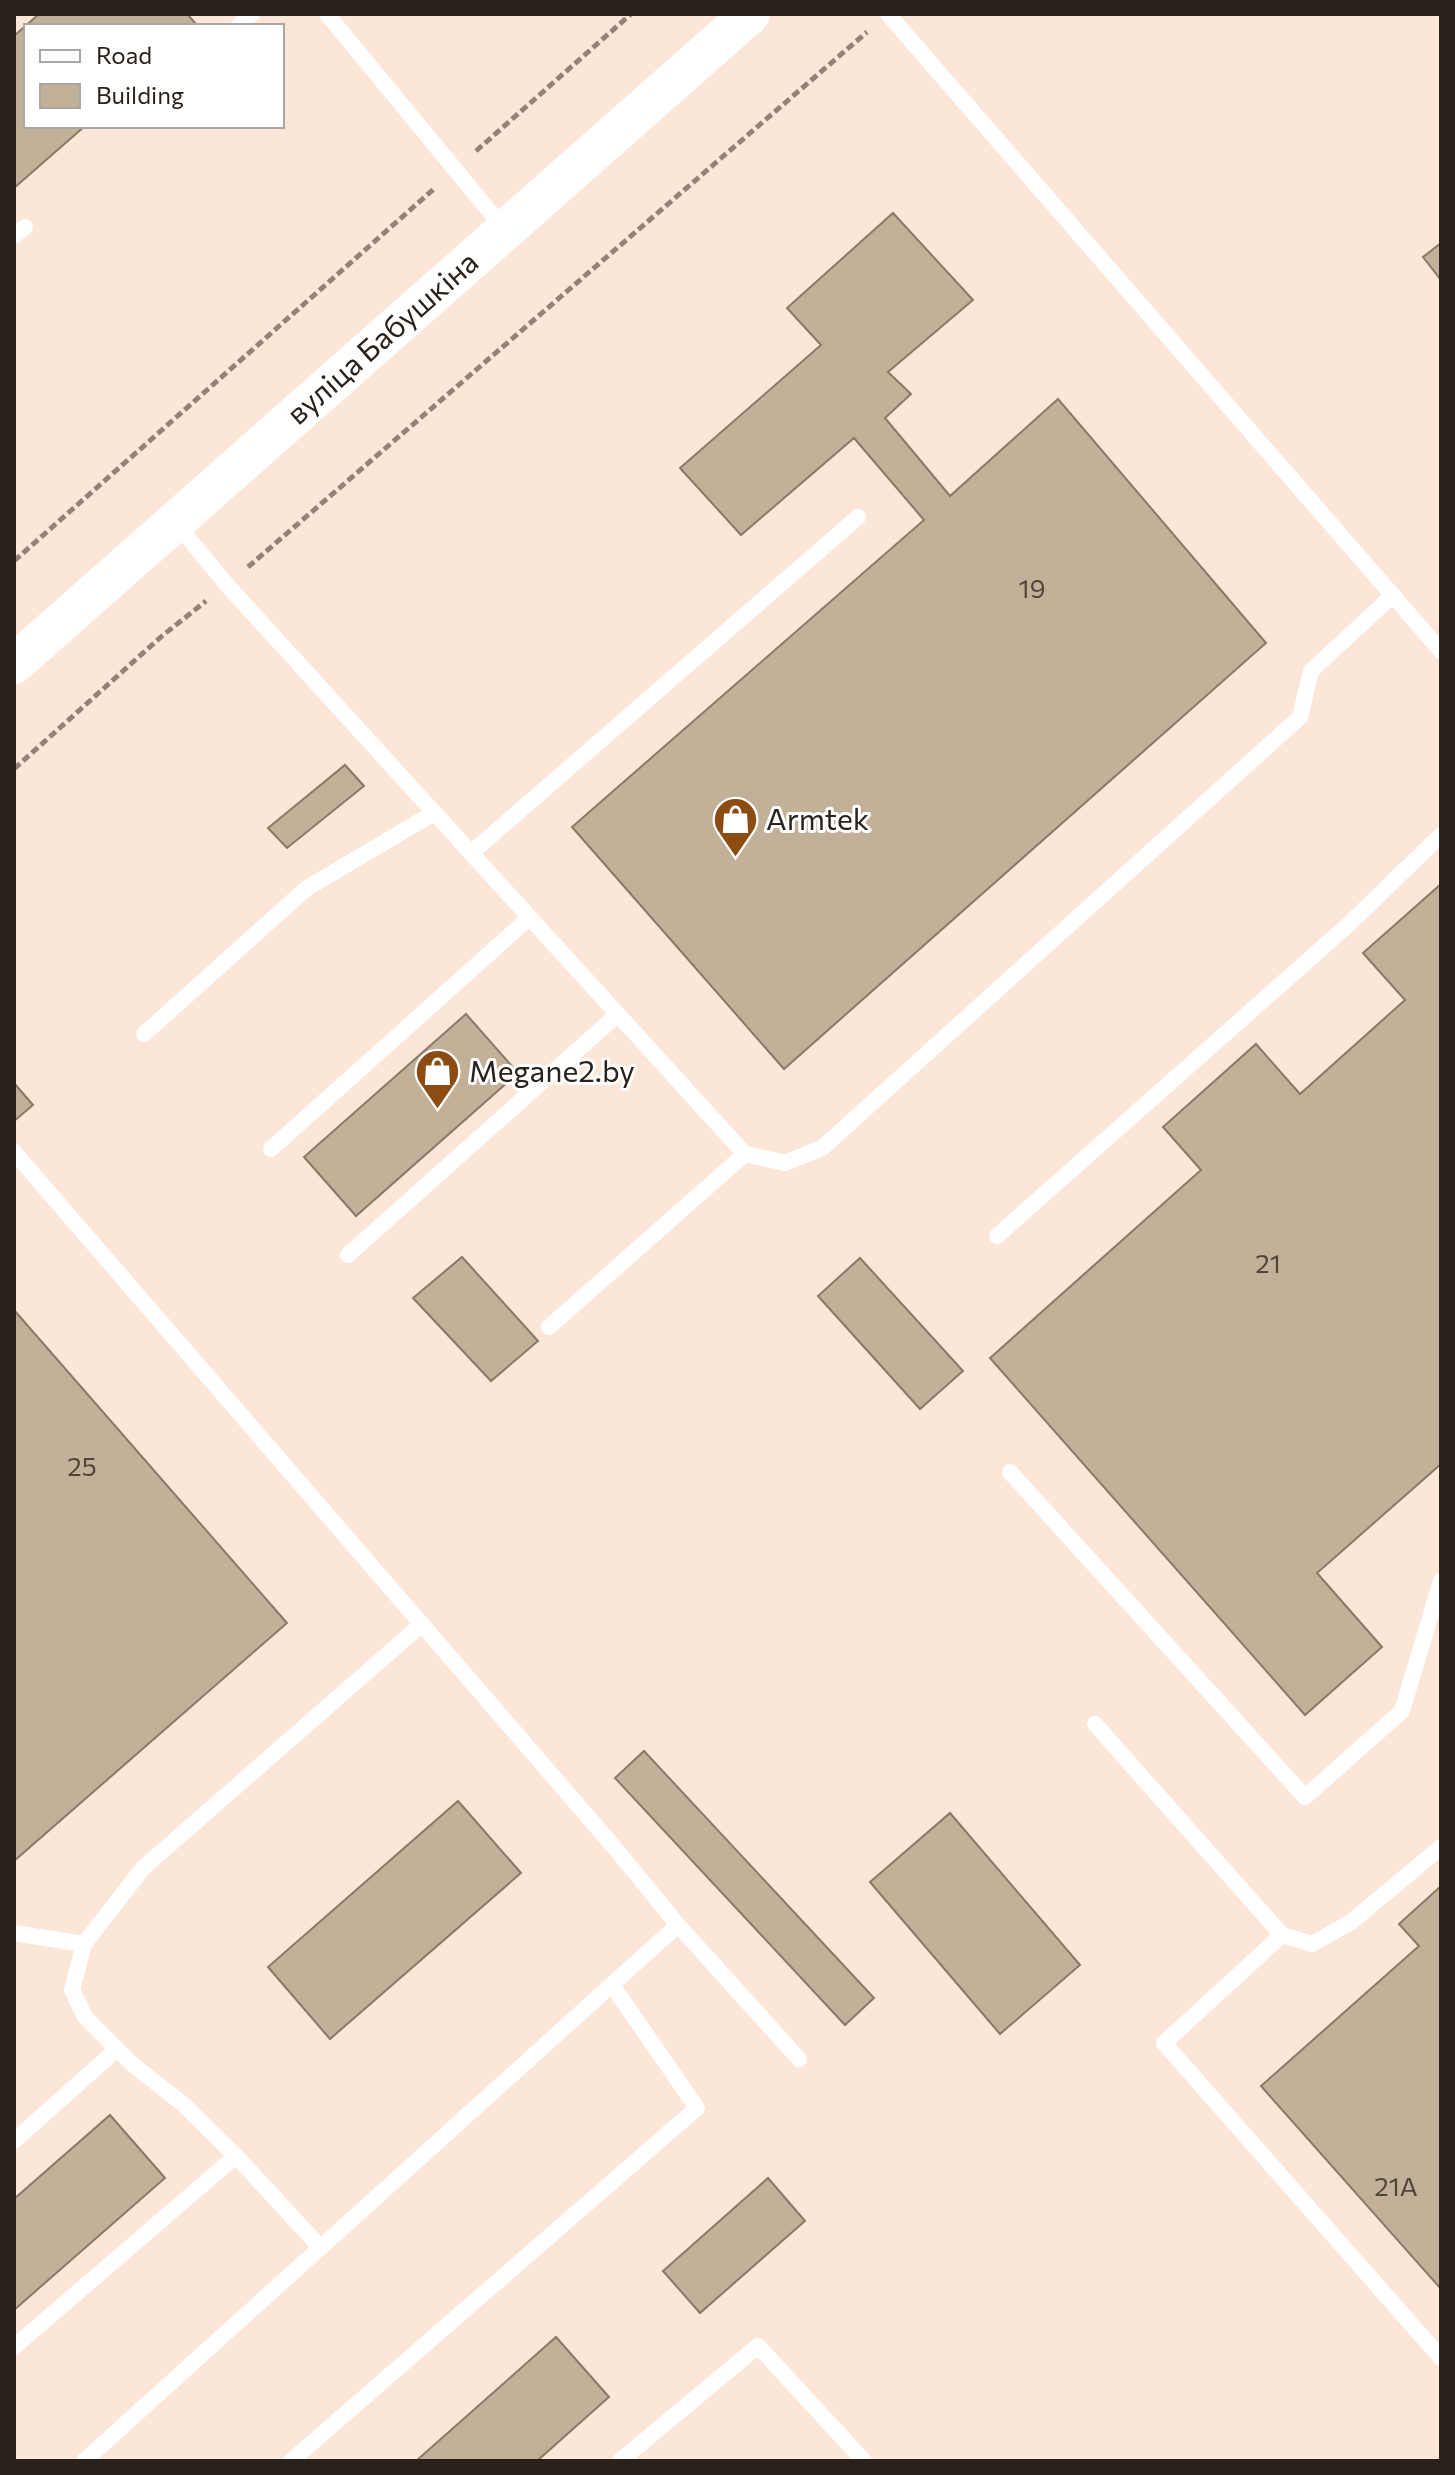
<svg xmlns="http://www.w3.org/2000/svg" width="1455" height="2475" font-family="Commissioner,sans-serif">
<rect width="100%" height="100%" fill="#fce6d7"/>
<g fill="#c2b098" stroke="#8a7963" stroke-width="2">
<polygon points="39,14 187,14 198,26 26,26 26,126 85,126 14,188 14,36"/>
<polygon points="893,213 973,300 888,372 911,394 885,418 950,496 1058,399 1266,643 784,1069 572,827 924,520 854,438 741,535 680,468 821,345 787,308"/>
<polygon points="1441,243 1441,280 1423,257"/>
<polygon points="345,765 364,786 287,848 268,828"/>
<polygon points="1441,884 1441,1464 1317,1573 1382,1647 1305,1715 990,1358 1201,1170 1163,1127 1256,1044 1300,1094 1405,1000 1363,953"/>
<polygon points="466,1014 518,1073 356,1216 304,1157"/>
<polygon points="14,1083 33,1105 14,1121"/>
<polygon points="462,1257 538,1341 491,1381 413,1298"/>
<polygon points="860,1258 963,1371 920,1409 818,1296"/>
<polygon points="14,1310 287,1623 14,1861"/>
<polygon points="644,1751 874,1998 845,2025 615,1778"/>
<polygon points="458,1801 521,1873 330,2039 268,1967"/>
<polygon points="950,1813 1080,1965 1000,2034 870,1882"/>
<polygon points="1441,1886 1441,2289 1261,2086 1419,1946 1399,1924"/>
<polygon points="110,2115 165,2178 14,2310 14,2199"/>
<polygon points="768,2178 805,2221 700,2313 663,2271"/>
<polygon points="556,2337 609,2397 537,2461 416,2461"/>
</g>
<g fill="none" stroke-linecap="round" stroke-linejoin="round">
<g stroke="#928277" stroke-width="5" stroke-dasharray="8 4" stroke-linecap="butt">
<polyline points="476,151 631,14"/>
<polyline points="14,561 436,187"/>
<polyline points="248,567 867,32"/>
<polyline points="14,769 162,636 206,601"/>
</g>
<g stroke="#fff" stroke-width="16">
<polyline points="327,14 505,230"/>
<polyline points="888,14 1441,651"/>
<polyline points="238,26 252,14"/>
<polyline points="14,236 25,227"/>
<polyline points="175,522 227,585 745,1154 785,1163 822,1148 1300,717 1311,671 1393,595"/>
<polyline points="471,853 858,517"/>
<polyline points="144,1034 307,888 434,813"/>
<polyline points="271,1149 529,918"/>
<polyline points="14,1152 614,1847 678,1925 84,2461"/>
<polyline points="997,1236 1349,924 1441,835"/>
<polyline points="348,1255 618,1014"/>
<polyline points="549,1327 745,1154"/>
<polyline points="1010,1472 1305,1797 1402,1711 1441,1581"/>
<polyline points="1095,1724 1282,1935 1312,1944 1351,1922 1441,1847"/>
<polyline points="678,1925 799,2059"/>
<polyline points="14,1933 84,1944"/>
<polyline points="1282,1935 1164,2043 1441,2358"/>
<polyline points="14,2141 117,2049"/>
<polyline points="320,2247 236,2156 183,2104 132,2064 85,2017 72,1990 84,1944 143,1868 422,1624"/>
<polyline points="14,2347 236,2156"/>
<polyline points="291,2461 697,2108 612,1985"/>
<polyline points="620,2461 758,2346 864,2461"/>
</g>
<path stroke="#fff" stroke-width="40" id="s1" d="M 14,664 L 750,14"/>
</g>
<defs>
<symbol id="shop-pin" viewBox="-11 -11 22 30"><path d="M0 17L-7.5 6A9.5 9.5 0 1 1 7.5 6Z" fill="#8c4c13" stroke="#fff"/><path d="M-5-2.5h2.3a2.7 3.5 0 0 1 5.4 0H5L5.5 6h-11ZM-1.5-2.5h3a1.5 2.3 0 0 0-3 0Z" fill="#fff"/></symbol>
</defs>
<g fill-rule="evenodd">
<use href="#shop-pin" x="710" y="794" width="51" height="69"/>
<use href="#shop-pin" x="412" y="1046" width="51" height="69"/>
</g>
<g text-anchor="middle" stroke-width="6" stroke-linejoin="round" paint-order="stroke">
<g font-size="26" fill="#50453a">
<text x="1032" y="598">19</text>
<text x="1268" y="1273">21</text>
<text x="82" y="1476">25</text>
<text x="1396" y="2196">21А</text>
</g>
<g font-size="30" fill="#2a211a" stroke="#fff">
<text dy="10" stroke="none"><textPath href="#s1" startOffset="492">вуліца Бабушкіна</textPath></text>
</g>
<g font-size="30" fill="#2a211a" stroke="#fff" text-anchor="start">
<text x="766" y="830">Armtek</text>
<text x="469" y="1082">Megane2.by</text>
</g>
</g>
<rect width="1455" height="2475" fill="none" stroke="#2a211a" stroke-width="32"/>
<rect x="24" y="24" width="260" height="104" fill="#ffffff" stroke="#aaa6a3" stroke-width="2"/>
<rect x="40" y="50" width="40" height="12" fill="#ffffff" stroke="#aaa6a3" stroke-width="2"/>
<text x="96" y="64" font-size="24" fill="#2a211a">Road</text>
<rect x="40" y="84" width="40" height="24" fill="#c2b098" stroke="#aaa6a3" stroke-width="2"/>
<text x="96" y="104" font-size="24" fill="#2a211a">Building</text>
</svg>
